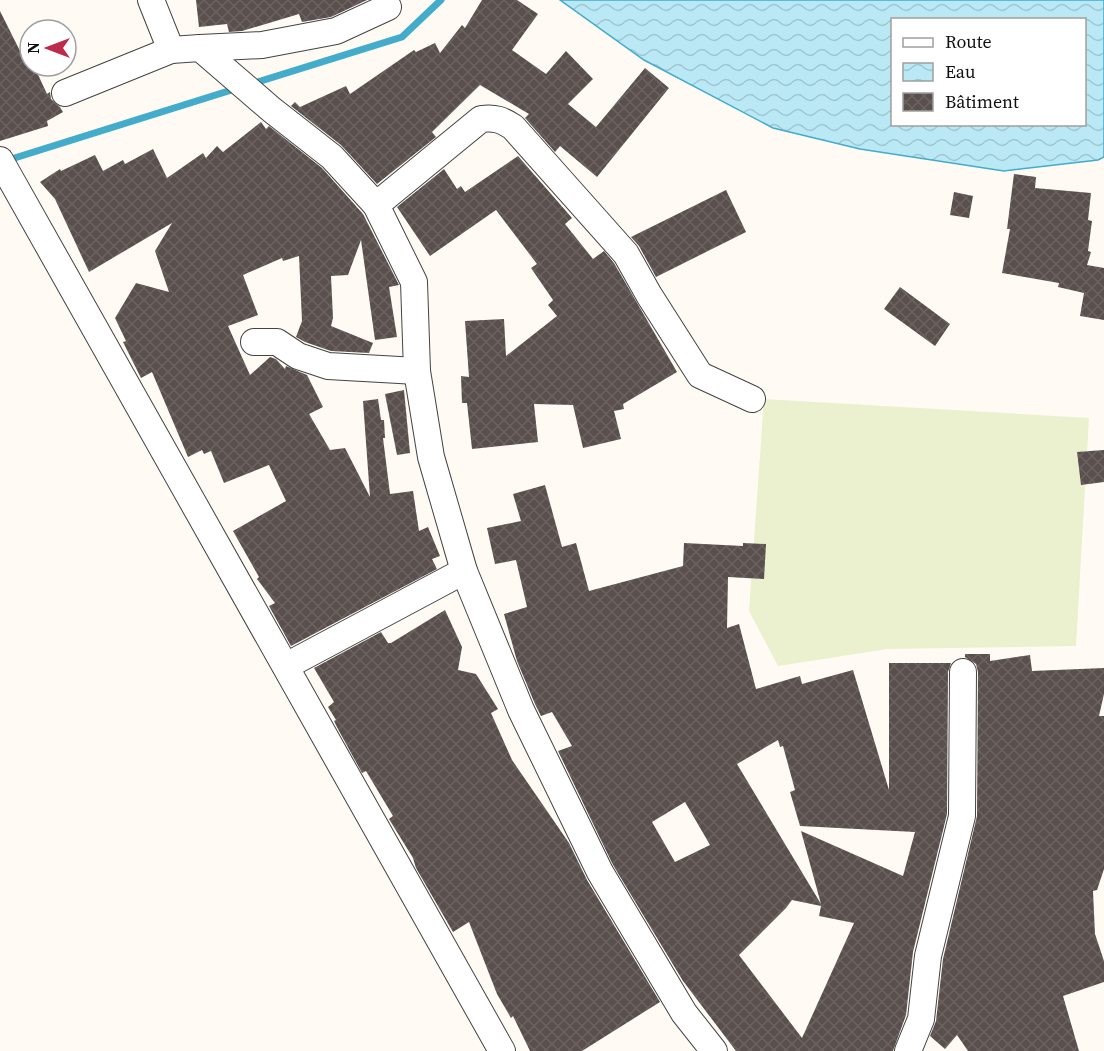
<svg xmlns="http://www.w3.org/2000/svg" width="1104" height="1051" font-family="'Source Serif 4',serif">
<defs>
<pattern id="water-waves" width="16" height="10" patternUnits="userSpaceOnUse" patternTransform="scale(1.5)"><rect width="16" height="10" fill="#bae9f5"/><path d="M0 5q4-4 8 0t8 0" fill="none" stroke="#9fc7d1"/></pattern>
<pattern id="building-cross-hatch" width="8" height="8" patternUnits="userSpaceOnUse" patternTransform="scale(1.5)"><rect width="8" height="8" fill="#594f4d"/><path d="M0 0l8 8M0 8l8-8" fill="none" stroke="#6c6462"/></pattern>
</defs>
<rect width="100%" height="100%" fill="#fffbf4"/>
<polygon fill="#ebf1cf" points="764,399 1089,418 1076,646 888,649 778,666 749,611"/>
<path fill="url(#water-waves)" stroke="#42acca" stroke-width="1.5" fill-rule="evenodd" d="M 560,0 L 1104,0 L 1104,157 L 1098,160 L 1004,171 L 860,149 L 773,128 L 644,60 ZM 892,20 L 1084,20 L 1084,124 L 892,124 Z"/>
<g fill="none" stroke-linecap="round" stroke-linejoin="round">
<g stroke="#42acca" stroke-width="7">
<polyline points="251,84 402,37 441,0"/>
<polyline points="5,161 238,88"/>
</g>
</g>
<g fill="url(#building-cross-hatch)" fill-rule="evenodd">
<polygon points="196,0 367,0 331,17 302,22 299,14 242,31 229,32 227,24 199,27"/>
<polygon points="482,0 517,0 538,14 512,50 546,74 566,51 593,79 568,104 596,127 645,68 669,88 597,177 560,146 555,152 525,118 529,114 480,85 432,132 436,137 377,184 341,145 291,106 295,102 300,107 346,86 350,94 414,50 416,52 435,43 440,53 462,25 465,28"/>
<polygon points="0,11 22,55 28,53 30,66 34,66 47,94 50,92 51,99 60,107 63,112 47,121 48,126 0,141"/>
<polygon points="261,122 266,129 269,126 322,168 363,214 399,285 389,287 397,337 375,340 361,240 348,275 331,276 333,318 331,326 373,343 369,353 331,351 305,342 296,337 302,321 299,256 283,261 282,258 243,275 258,315 228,326 250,375 270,357 276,359 285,369 286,366 307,375 323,407 309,414 330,450 345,448 370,497 363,401 378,399 381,420 384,420 385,438 383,438 390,494 413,491 419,531 428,527 440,556 432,559 437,569 291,646 269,606 275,603 257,579 259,577 233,531 286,501 269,465 224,483 211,451 204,454 202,450 188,457 152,372 141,378 123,342 126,341 115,318 136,283 169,292 155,251 172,223 89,272 55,199 40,182 60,169 61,171 95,155 103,171 123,160 125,164 153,149 167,178 203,153 206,158 217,146 223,152"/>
<polygon points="518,156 572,218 565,224 593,259 604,251 614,263 677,372 623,404 624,409 614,411 621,439 583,448 573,405 534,404 538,442 472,449 467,403 462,403 461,376 469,377 465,321 504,319 506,356 557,316 548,305 553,300 531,268 537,264 496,210 430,256 397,207 444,169 457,189 461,186 465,192"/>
<polygon points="1014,174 1036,177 1035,188 1091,193 1088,220 1092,221 1088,251 1091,252 1087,265 1104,268 1104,320 1080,316 1084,293 1058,287 1059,283 1002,273 1010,229 1007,229"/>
<polygon points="726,190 746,232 656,277 639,246 631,237"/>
<polygon points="954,192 973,196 969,218 950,215"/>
<polygon points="900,287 950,324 935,346 884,309"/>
<polygon points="404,390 410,453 397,455 385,394"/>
<polygon points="1104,450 1104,482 1081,485 1077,452"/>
<path d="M 545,485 L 562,547 L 576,543 L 589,591 L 683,566 L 684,543 L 743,546 L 743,543 L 766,544 L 764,579 L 728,577 L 727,628 L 739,624 L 756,689 L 800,676 L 802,684 L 853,670 L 889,790 L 889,663 L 951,663 L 948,672 L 947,814 L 913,952 L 906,1015 L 893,1051 L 736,1051 L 683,981 L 613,865 L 558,751 L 572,746 L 552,712 L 541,716 L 535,704 L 517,661 L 504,614 L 527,607 L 516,560 L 495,564 L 487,528 L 521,521 L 513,494 ZM 778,740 L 780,747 L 783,746 L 795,790 L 790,792 L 800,826 L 915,832 L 903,876 L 801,831 L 821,904 L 737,764 ZM 685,802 L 710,845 L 675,862 L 652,822 ZM 792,900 L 821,906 L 819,916 L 854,923 L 802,1038 L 739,955 L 786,908 Z"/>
<polygon points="445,610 462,647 458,670 476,674 498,709 491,713 512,760 569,843 587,880 660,1002 582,1051 530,1051 513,1016 511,1018 497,994 469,922 453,932 416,868 413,858 389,819 393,816 366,771 362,773 339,731 334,721 336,720 328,707 334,702 314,668 381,632 388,643 391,643"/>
<polygon points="965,654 990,654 990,661 1030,655 1032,671 1104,668 1104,694 1099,716 1104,716 1104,869 1097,890 1093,891 1095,934 1104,961 1104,982 1063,996 1079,1051 968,1051 957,1035 945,1049 930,1036 936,1021 943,959 977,816 978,672 976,664 965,657"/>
</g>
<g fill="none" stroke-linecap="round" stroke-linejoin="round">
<defs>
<g id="minor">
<polyline points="200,48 262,45 336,31 388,7"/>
<polyline points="171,50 200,48 272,110 332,157 376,205 414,282 417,371 431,457 464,571 521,710 600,872 684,1013 714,1051"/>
<polyline points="65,93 171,50 151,0"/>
<polyline points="0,160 502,1051"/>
<path d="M 376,205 L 481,119 C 495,117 502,120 513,127 L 626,254 L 649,295 L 700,375 L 752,399"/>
<polyline points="254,342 277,342 298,356 328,366 417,371"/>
<polyline points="286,666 464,571"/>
<polyline points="908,1051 921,1019 928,956 962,816 963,672"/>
</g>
</defs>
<use href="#minor" stroke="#434343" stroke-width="28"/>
<use href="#minor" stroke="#fff" stroke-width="26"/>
</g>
<rect x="891" y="18" width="195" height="108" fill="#ffffff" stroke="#9f9f9f" stroke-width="1.5"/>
<rect x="903" y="38" width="30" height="9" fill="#ffffff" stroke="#9f9f9f" stroke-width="1.5"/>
<text x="945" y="48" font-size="18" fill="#101010">Route</text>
<rect x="903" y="63" width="30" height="18" fill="url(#water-waves)" stroke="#9f9f9f" stroke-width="1.5"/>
<text x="945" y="78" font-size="18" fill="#101010">Eau</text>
<rect x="903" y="93" width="30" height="18" fill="url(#building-cross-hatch)" stroke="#9f9f9f" stroke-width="1.5"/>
<text x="945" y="108" font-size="18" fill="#101010">Bâtiment</text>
<g transform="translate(48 48) rotate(270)"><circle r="28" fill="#ffffff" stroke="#9f9f9f" stroke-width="1.5"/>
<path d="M0-4.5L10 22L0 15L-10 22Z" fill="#be2a4b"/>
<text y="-9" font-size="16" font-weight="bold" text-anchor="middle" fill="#101010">N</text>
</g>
</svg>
